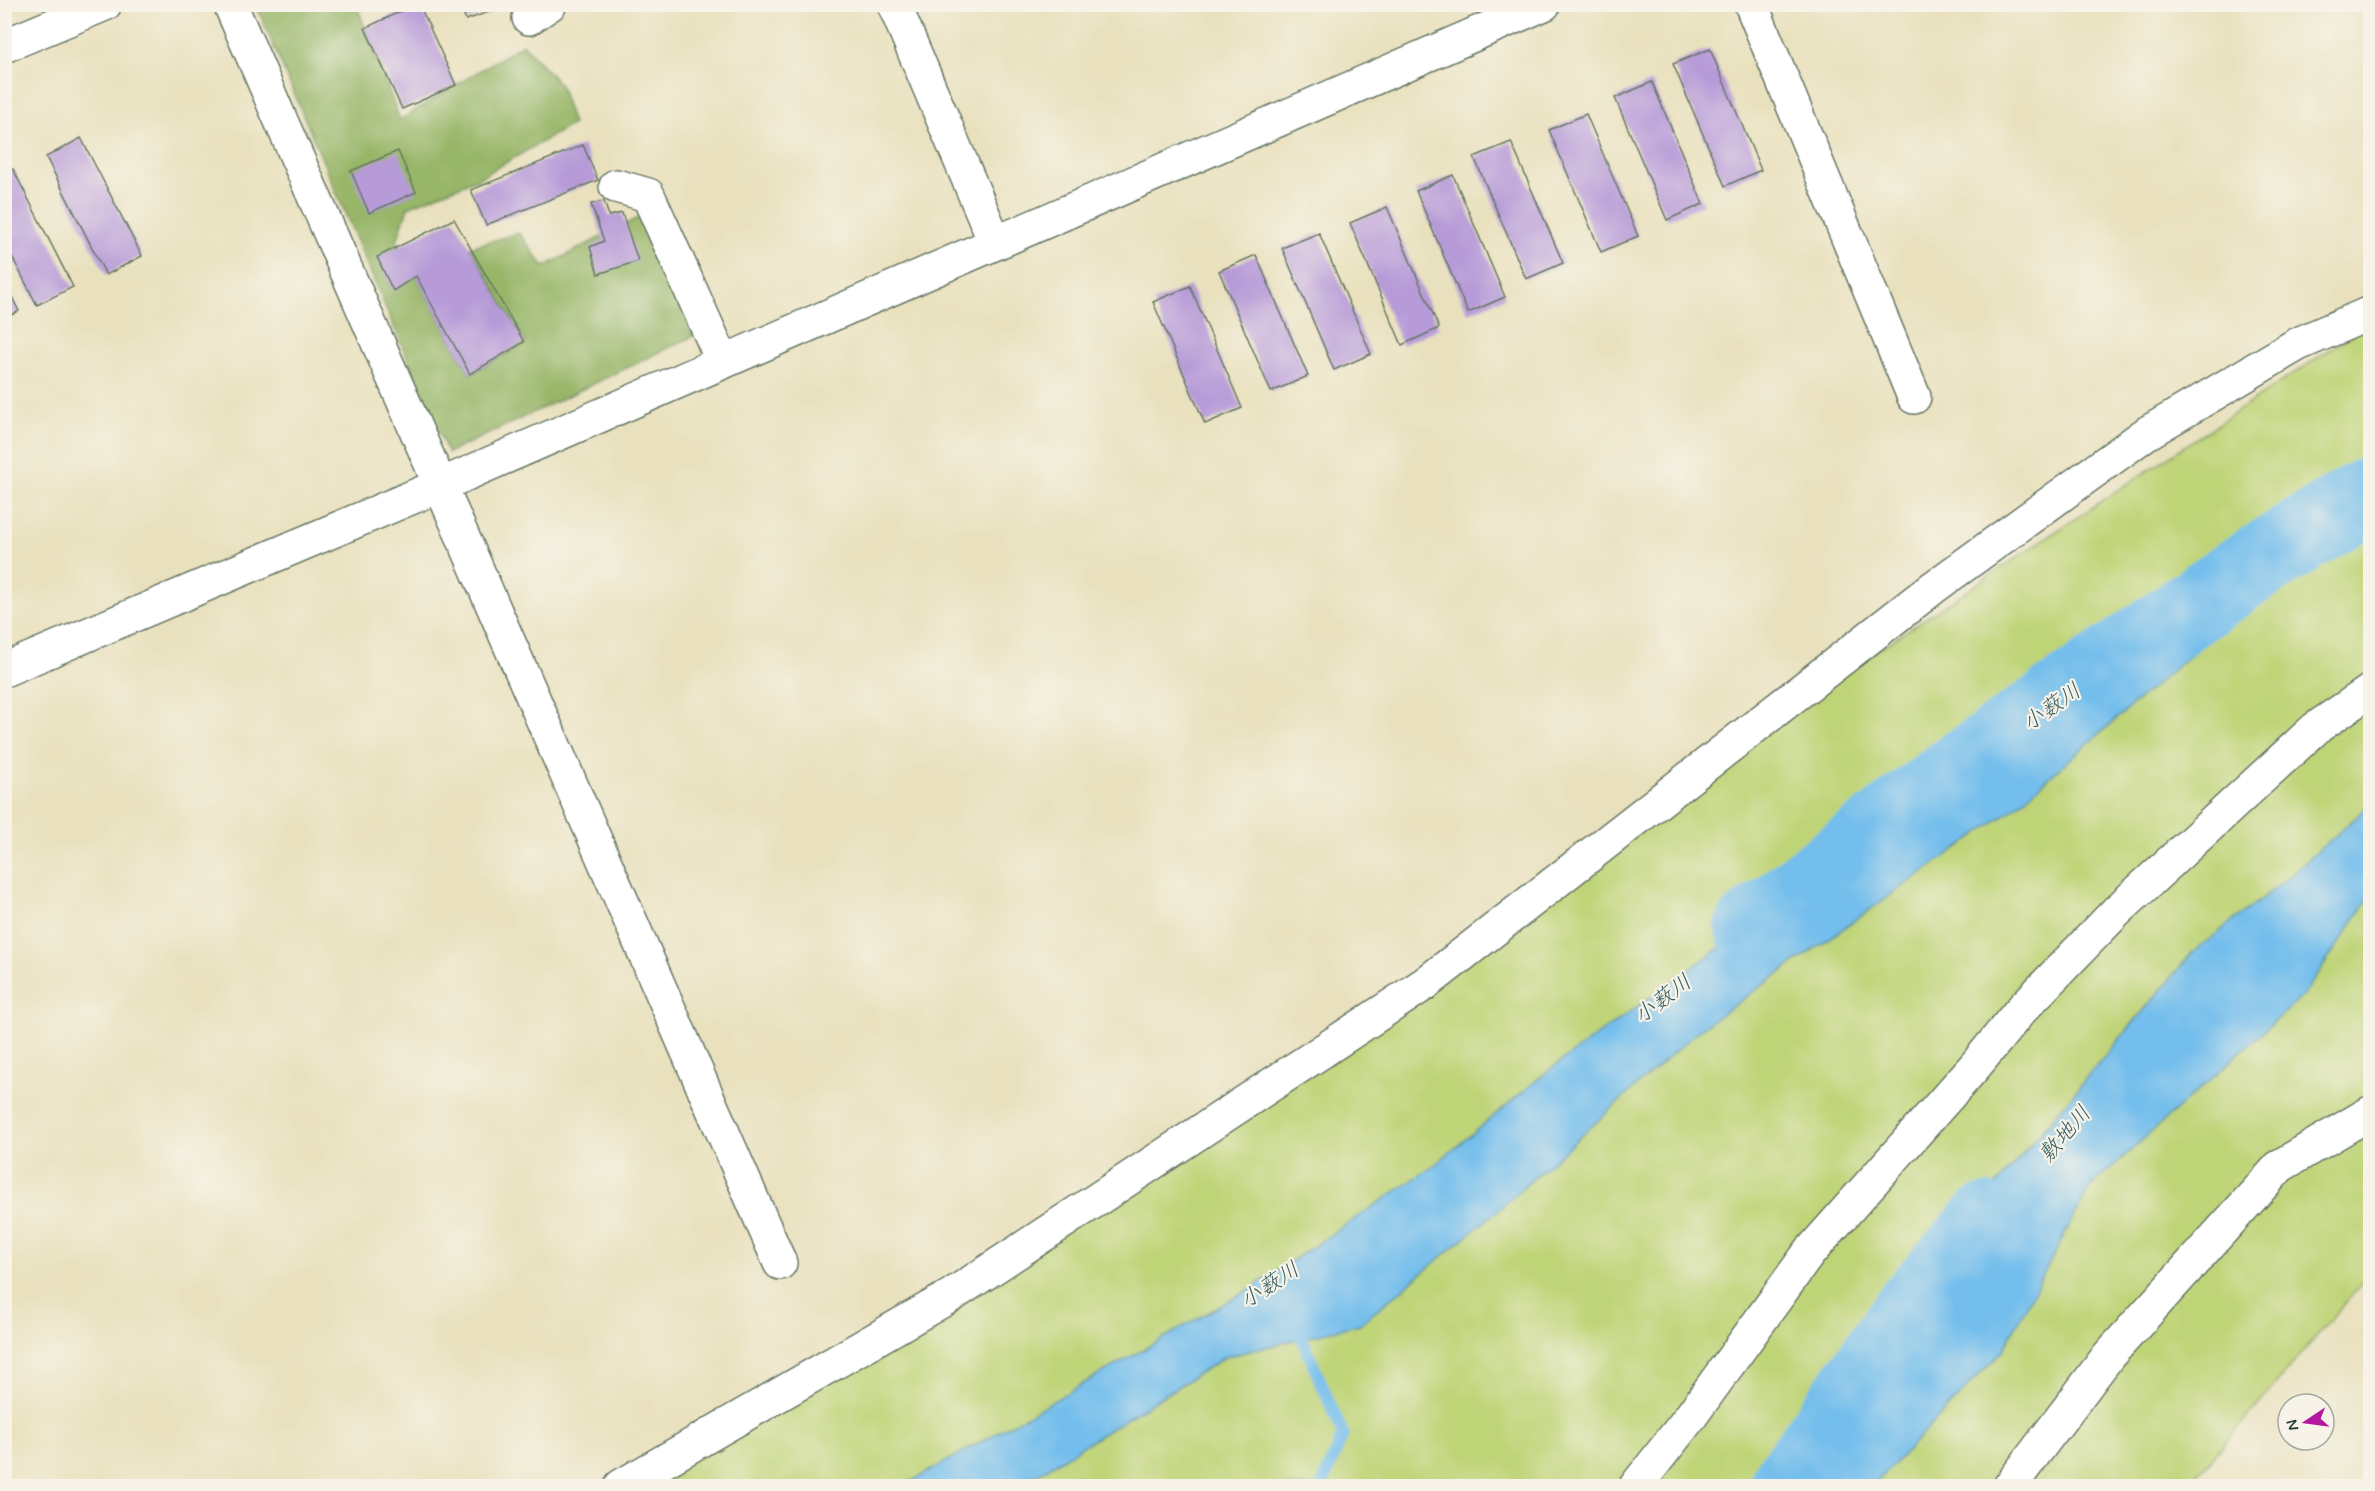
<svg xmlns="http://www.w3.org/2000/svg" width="2375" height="1491" font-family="Mynerve,'Klee One',sans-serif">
<rect width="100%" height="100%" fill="#f7f3e8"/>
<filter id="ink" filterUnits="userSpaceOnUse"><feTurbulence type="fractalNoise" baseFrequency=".0167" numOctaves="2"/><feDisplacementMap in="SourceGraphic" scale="12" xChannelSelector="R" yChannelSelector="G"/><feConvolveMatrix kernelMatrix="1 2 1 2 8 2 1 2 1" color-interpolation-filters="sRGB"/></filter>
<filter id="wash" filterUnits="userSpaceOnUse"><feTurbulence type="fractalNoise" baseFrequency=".008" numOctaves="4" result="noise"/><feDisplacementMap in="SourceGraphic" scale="24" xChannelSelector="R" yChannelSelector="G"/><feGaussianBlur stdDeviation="1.35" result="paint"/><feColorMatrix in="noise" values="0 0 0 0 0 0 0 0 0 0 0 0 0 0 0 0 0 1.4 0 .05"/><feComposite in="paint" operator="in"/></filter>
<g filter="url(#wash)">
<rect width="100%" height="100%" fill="#e9e1be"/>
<polygon fill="#bfd477" stroke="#6f8856" stroke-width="1.5" points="2370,323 2370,1274 2188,1486 613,1486 1041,1237 1721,754"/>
<polygon fill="#97b668" stroke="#5b7a4e" stroke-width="1.5" points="256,5 359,5 357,6 400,120 523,44 560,85 573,124 479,178 408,207 397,241 470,374 526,343 470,247 519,233 544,267 641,216 694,336 448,453"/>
<g fill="#73beec" stroke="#497e90" stroke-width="1.5">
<polygon points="2370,476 2370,521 2229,621 2013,809 1699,1030 1495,1213 1360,1324 1225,1357 1019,1486 903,1486 1250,1289 1432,1167 1549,1070 1837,864 1979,757 2213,593"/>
<polygon points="2370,805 2370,897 2303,996 2090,1187 2003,1350 1873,1486 1752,1486 1843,1407 1916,1302 1956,1233 2192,953 2283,882"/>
</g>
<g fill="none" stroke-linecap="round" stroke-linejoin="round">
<polyline stroke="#73beec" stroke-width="12" points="1300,1323 1301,1336 1343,1434 1322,1486"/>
<g stroke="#73beec" stroke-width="76">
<polyline points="1753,928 1954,774 2240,574 2370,494"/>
<polyline points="1787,1486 1917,1302 1987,1222"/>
</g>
</g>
<g id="blocks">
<g fill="#b79bd8">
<polygon points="416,4 419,4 456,85 402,109 365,28"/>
<polygon points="460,4 508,4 508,5 466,20"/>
<polygon points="1710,49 1761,170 1725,186 1673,64"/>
<polygon points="1652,82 1703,204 1667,220 1615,98"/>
<polygon points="1586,114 1638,236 1601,252 1549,130"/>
<polygon points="81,138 142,256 106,275 46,157"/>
<polygon points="1511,142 1563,263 1526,279 1474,157"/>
<polygon points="583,145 598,180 486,225 471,190"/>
<polygon points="398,151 416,192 369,213 351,171"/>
<polygon points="13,169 73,287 37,305 4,241 4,173"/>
<polygon points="1453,175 1505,297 1468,313 1416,191"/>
<polygon points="604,201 609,216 622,213 638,261 598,274 590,247 604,241 591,204"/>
<polygon points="1387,207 1439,328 1402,345 1350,223"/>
<polygon points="454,219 524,342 470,374 416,276 393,291 377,257"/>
<polygon points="1319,233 1371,354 1334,370 1282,248"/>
<polygon points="1256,255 1308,376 1271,392 1219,271"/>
<polygon points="4,282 19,311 4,319"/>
<polygon points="1190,286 1242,408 1205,424 1153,302"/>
</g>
</g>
</g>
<g filter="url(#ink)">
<use href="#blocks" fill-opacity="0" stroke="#667664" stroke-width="1.5"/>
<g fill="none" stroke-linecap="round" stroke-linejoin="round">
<defs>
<g id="minor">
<polyline points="230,4 780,1263"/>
<polyline points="894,4 995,242"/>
<polyline points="1751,4 1914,397"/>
<polyline points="529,18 550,4"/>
<polyline points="4,46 105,4"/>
<polyline points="616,186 648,195 723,362"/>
<polyline points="621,1486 952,1295 1426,983 1934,587 2147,433 2298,344 2370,313"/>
<polyline points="1636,1486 1691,1416 1809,1253 1975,1066 2020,1011 2117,911 2316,728 2370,691"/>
<polyline points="2010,1486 2109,1355 2280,1166 2370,1113"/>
</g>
<polyline id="tertiary" points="4,670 441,485 1544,4"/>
</defs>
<use href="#minor" stroke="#667664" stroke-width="36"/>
<use href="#tertiary" stroke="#667664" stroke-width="36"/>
<use href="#minor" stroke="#fff" stroke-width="33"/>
<use href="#tertiary" stroke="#fff" stroke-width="33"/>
</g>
</g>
<g text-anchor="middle" stroke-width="4.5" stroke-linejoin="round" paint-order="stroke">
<g font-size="22" font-style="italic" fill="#345d62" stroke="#f7f3e8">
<text transform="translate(2051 706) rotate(-35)" y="8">小薮川</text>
<text transform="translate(1662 998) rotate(-37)" y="8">小薮川</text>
<text transform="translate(2064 1133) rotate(-49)" y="8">敷地川</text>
<text transform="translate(1269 1284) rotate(-33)" y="8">小薮川</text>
</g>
</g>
<rect width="2375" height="1491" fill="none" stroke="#f7f3e8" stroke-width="24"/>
<g transform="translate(2306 1422) rotate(257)"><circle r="28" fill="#f7f3e8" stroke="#a1aaa0" stroke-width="1.5"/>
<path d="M0-4.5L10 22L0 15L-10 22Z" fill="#b5179e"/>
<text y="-9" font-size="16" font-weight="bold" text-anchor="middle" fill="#1f3d34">N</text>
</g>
</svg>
